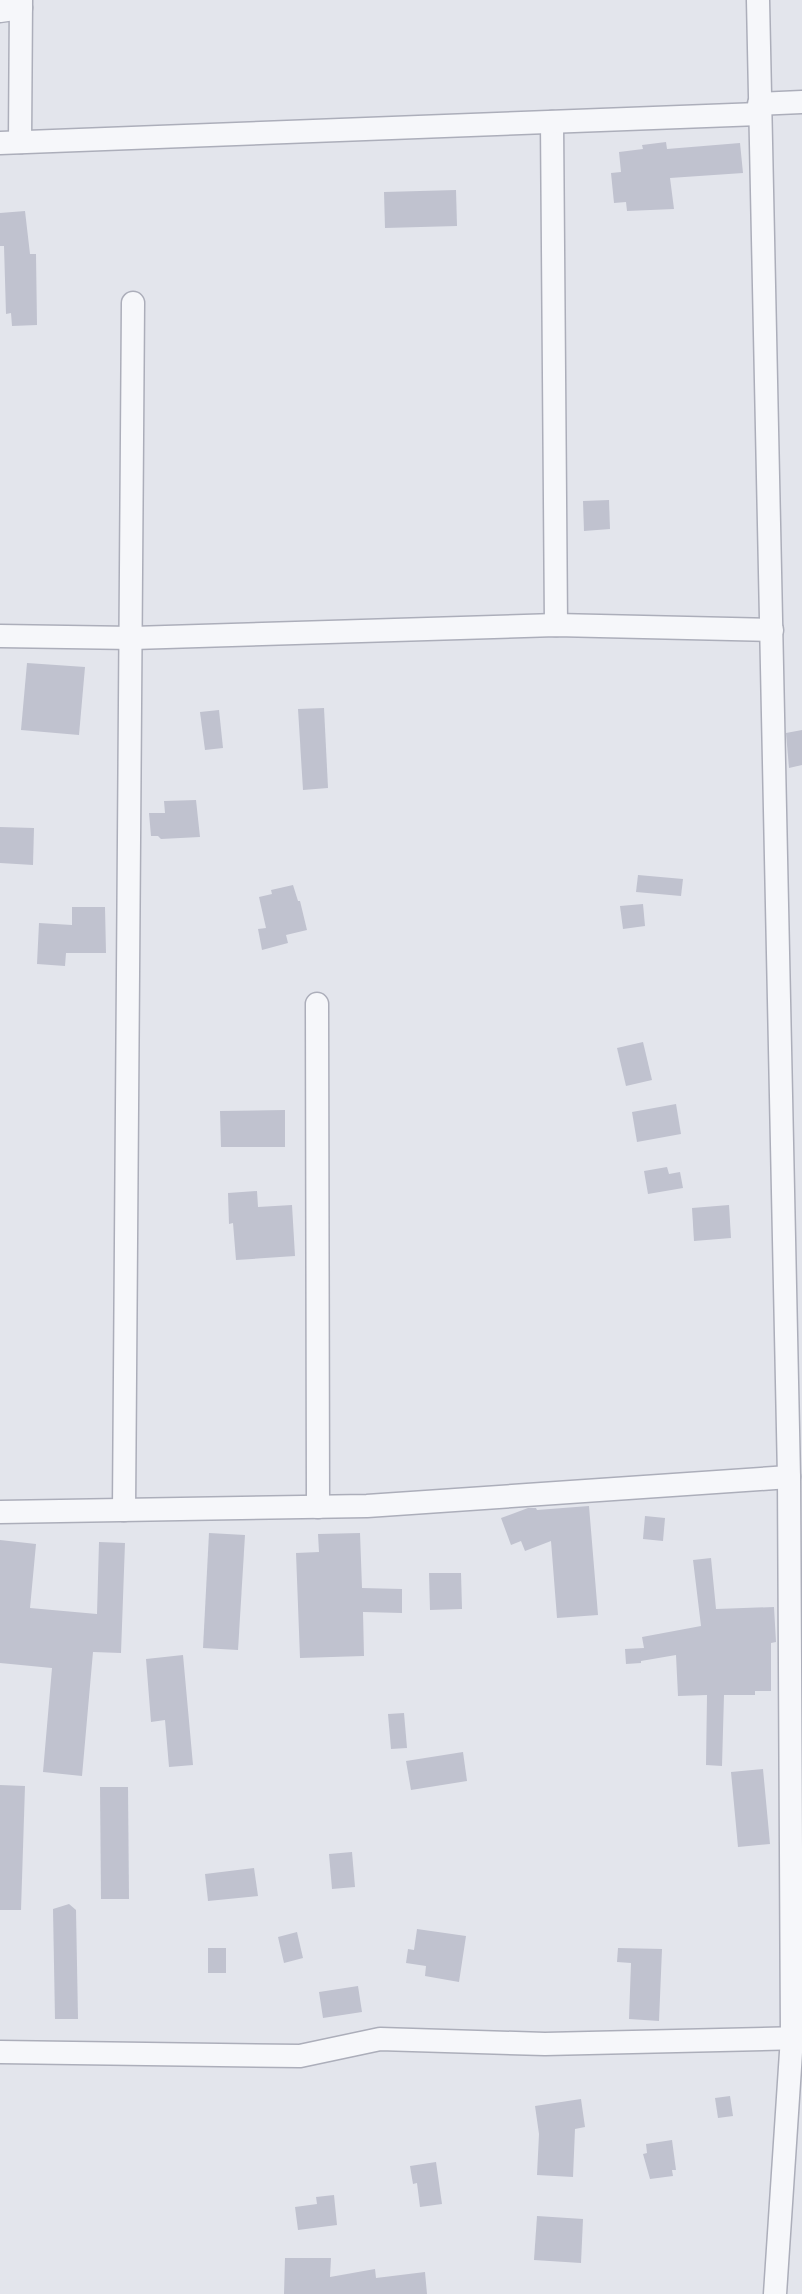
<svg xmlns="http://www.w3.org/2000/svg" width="802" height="2294" font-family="'IBM Plex Sans',sans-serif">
<rect width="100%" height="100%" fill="#e3e5ec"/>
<g fill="#c0c2cf">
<polygon points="666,142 667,149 740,143 743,173 670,178 674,209 627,211 626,202 614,203 611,173 621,172 619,152 643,149 642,145"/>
<polygon points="456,190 457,226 385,228 384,192"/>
<polygon points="25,211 30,254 36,254 37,325 12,326 11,313 6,314 4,246 0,246 0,213"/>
<polygon points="609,500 610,529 584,531 583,501"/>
<polygon points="27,663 85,667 79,735 21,730"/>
<polygon points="324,708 328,788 303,790 298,709"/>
<polygon points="219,710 223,748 205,750 200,712"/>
<polygon points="802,730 802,765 789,768 786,733"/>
<polygon points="196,800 200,837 161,839 158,836 151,836 149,813 165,813 164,801"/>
<polygon points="0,827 34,828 33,865 0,863"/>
<polygon points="638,875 683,879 681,896 636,892"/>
<polygon points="293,885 298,901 300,901 307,930 286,935 288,943 262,950 258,929 266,928 259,897 272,894 271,890"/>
<polygon points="643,904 645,926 623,929 620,906"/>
<polygon points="72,907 105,907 106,953 66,953 65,966 37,964 39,923 72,925"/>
<polygon points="643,1042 652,1080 626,1086 617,1048"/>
<polygon points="676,1104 681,1134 637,1142 632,1112"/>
<polygon points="285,1110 285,1147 221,1147 220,1111"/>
<polygon points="667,1167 669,1174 680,1172 683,1188 648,1194 644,1171"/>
<polygon points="257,1191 258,1207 292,1205 295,1256 236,1260 233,1223 229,1224 228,1193"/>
<polygon points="729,1205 731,1238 694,1241 692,1208"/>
<polygon points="589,1506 598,1615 557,1618 551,1541 525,1551 521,1541 511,1545 501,1518 528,1508 536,1508 537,1510"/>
<polygon points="645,1516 665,1518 663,1541 643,1539"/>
<polygon points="209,1533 245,1535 238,1650 203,1648"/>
<polygon points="360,1533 362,1588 402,1589 402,1613 363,1612 364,1656 300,1658 296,1553 319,1552 318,1534"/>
<polygon points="0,1540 36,1544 30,1608 97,1614 99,1542 125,1543 121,1653 93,1652 82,1776 43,1772 52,1668 0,1663"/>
<polygon points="711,1558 716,1609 774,1607 776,1642 771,1643 771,1691 755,1691 755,1695 724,1695 722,1766 706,1765 707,1695 678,1696 676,1655 641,1661 641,1663 626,1664 625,1649 644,1648 642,1637 701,1626 693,1560"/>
<polygon points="429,1573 461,1573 462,1609 430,1610"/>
<polygon points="183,1655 193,1765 169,1767 165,1720 151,1722 146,1659"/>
<polygon points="404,1713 407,1748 391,1749 388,1714"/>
<polygon points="463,1752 467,1781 411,1790 406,1761"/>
<polygon points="763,1769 770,1844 738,1847 731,1772"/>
<polygon points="0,1785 25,1786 21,1910 0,1910"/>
<polygon points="100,1787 128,1787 129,1899 101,1899"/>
<polygon points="352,1852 355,1887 332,1889 329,1854"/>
<polygon points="254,1868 258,1896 208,1901 205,1874"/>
<polygon points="69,1904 76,1910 78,2019 55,2019 53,1909"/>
<polygon points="417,1929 466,1936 459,1982 425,1976 426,1966 406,1963 408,1949 414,1950"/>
<polygon points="297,1932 303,1958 284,1963 278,1937"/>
<rect x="208" y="1948" width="18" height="25"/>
<polygon points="618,1948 662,1949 659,2021 629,2019 631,1963 617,1962"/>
<polygon points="358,1986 362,2012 323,2018 319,1992"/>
<polygon points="730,2096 733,2116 718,2118 715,2098"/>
<polygon points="581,2099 585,2127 575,2129 573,2177 537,2175 539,2134 535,2106"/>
<polygon points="672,2140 676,2170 672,2170 673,2176 650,2179 643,2154 647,2153 646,2144"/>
<polygon points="436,2162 442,2204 420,2207 417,2183 413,2184 410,2166"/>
<polygon points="334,2195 337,2225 298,2230 295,2207 317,2204 316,2197"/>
<polygon points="537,2216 583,2219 581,2263 534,2260"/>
<polygon points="285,2258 331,2258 330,2277 375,2269 376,2278 425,2272 427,2294 284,2294"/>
</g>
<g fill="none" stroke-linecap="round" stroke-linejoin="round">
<defs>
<g id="minor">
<polyline points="758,0 789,1477 792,2037 775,2294"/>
<polyline points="0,11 21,8"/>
<polyline points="759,104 802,102"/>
<polyline points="552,122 556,625"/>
<polyline points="20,142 21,0"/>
<polyline points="0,143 759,114"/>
<polyline points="0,636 133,638 556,625 772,630"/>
<polyline points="317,1004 318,1507"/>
<path d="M 124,1510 C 125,1107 133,705 133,303"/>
<polyline points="0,1512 367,1506 789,1477"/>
<polyline points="0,2052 300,2056 380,2039 545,2044 802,2038"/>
</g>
</defs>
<use href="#minor" stroke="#acaeba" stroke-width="25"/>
<use href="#minor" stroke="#f6f7fa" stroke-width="22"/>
</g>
</svg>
